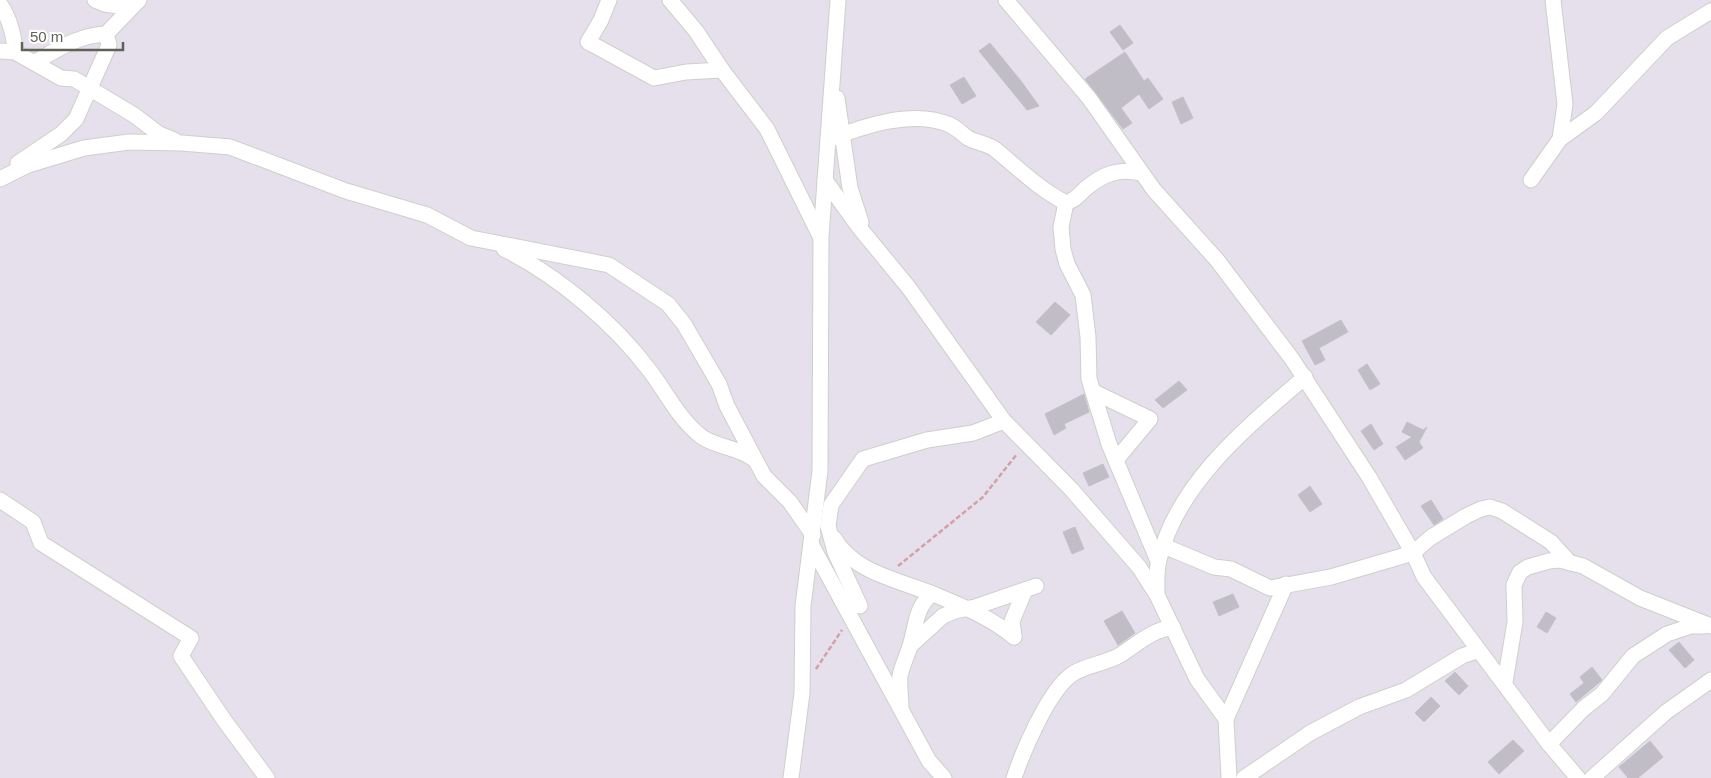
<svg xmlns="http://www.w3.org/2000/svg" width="1711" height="778" font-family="Helvetica,sans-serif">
<rect width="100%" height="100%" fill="#e5e0ec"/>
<g fill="#c0bdc7" stroke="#c4bfd0">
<polygon points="1120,25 1133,43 1123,50 1110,32"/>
<polygon points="990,43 1021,81 1039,106 1027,110 979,51"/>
<polygon points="1125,52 1144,81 1148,78 1163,99 1149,109 1139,94 1121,108 1132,123 1123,129 1085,79"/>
<polygon points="964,77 976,96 962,104 950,85"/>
<polygon points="1183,97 1193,118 1181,124 1172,102"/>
<polygon points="1055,302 1070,315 1051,335 1036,322"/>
<polygon points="1341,320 1348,332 1319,348 1325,360 1315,365 1302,341"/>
<polygon points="1367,364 1380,384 1370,390 1358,370"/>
<polygon points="1179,381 1187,390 1163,408 1155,400"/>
<polygon points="1084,394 1089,412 1064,424 1066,428 1054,435 1045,414"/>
<polygon points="1407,422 1423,430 1427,427 1419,442 1423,448 1405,460 1396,447 1412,437 1402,432"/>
<polygon points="1371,424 1383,444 1374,450 1361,431"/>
<polygon points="1103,464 1109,477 1089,486 1083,473"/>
<polygon points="1310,486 1322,504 1310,512 1298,495"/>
<polygon points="1431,500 1443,519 1434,525 1421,506"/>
<polygon points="1075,527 1084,549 1072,554 1063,532"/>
<polygon points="1233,594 1239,607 1219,616 1213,602"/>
<polygon points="1122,611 1135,633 1118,645 1104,621"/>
<polygon points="1546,612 1556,618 1547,633 1537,627"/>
<polygon points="1679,642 1694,660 1685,668 1669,650"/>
<polygon points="1592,667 1602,680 1576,702 1570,694 1584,683 1580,677"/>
<polygon points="1455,672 1468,686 1459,695 1445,681"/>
<polygon points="1431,697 1440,706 1424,722 1415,713"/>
<polygon points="1513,740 1524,751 1499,774 1488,762"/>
<polygon points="1650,741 1663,757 1638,778 1628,778 1619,767"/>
</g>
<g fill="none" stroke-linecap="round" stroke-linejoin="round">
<defs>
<g id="minor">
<polyline points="95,0 105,4 130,8"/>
<polyline points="609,0 601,20 588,42 592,44 654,78 686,72 722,70"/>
<polyline points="670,0 696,31 722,70 767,129 820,236"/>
<polyline points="1006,0 1089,98 1154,190 1217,260 1292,359 1369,477 1413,553 1424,577 1549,744 1578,778"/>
<path d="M 0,4 C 10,19 14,33 15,52"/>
<polyline points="0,51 15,52 61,78 74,79 134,115 159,134 174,140"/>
<path d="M 35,62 C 58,49 79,35 106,34"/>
<polyline points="837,98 850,188 861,222"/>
<polyline points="1560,139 1596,113 1667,38 1711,11"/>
<path d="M 828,140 C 863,126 913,109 950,125 C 957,128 962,134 968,138 C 977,143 989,144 996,150 C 1019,169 1039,189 1066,203 C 1075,200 1078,196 1085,189 C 1103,174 1118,168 1141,173"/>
<polyline points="18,163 61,134 76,119 109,45 106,34 139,0"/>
<polyline points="0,179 28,165 84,148 129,142 182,143 230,147 346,191 427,215 471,238 609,265 668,304 684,324 719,384 727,406 764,476 790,502 813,535"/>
<polyline points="825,180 858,226 909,288 1004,421 1071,489 1139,567 1157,595 1197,679 1226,719 1229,778"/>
<polyline points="1531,180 1560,139 1565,104 1553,0"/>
<polyline points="1066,203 1061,227 1063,249 1067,264 1083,295 1088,337 1089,379 1109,444 1158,561"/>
<path d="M 504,249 C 558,276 614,323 650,371 C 666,392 680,421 702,437 C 716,447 737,447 754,459"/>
<polyline points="1094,392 1150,419 1116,460"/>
<polyline points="0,500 33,522 41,543 191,638 181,656 224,720 267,778"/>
<path d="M 834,538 C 854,573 899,580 933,594 C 962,606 990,617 1014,637"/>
<polyline points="811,544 929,761 944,778"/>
<polyline points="1164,546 1214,567 1231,569 1270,588 1331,577 1413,553 1430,538 1466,516 1481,509 1490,507 1502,511 1551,542 1570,563"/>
<path d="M 1157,595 C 1157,584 1156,571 1159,560 C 1177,483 1248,426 1305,377"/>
<polyline points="860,606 835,552 828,526 831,505 863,459 927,440 973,433 1004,421"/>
<polyline points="1014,637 1012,621 1025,590"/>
<polyline points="910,646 943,616 955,611 975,607 1036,586"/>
<polyline points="1505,682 1515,622 1514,585 1520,572 1528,567 1549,561 1560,560 1583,566 1640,598 1711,626"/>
<path d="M 901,707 C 901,697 899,686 900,676 C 902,666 907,656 910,646 C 916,628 915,607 932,594"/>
<polyline points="1226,719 1286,584"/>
<polyline points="1549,744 1583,709 1602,694 1633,656 1667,634 1691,626 1704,626"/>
<polyline points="791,778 802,693 803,606 820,471 821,237 838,0"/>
<path d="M 1014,778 C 1023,751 1048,692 1071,675 C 1084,665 1105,664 1120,655 C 1137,644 1152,630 1173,627"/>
<polyline points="1244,778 1310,733 1359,707 1406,690 1462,656 1477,651"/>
<polyline points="1592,778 1666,712 1711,680"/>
</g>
</defs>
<use href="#minor" stroke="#ced0c9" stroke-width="17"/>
<g stroke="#d69fa5" stroke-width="2.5" stroke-dasharray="5 2.5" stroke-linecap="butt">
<polyline points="898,566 983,497 1017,454"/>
<polyline points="816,669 842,630"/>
</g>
<use href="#minor" stroke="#fff" stroke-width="15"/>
</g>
<path d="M22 42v8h101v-8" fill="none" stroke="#606159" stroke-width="2.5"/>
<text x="30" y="42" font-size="15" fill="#606159" stroke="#ffffff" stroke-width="4" paint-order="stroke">50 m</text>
</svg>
